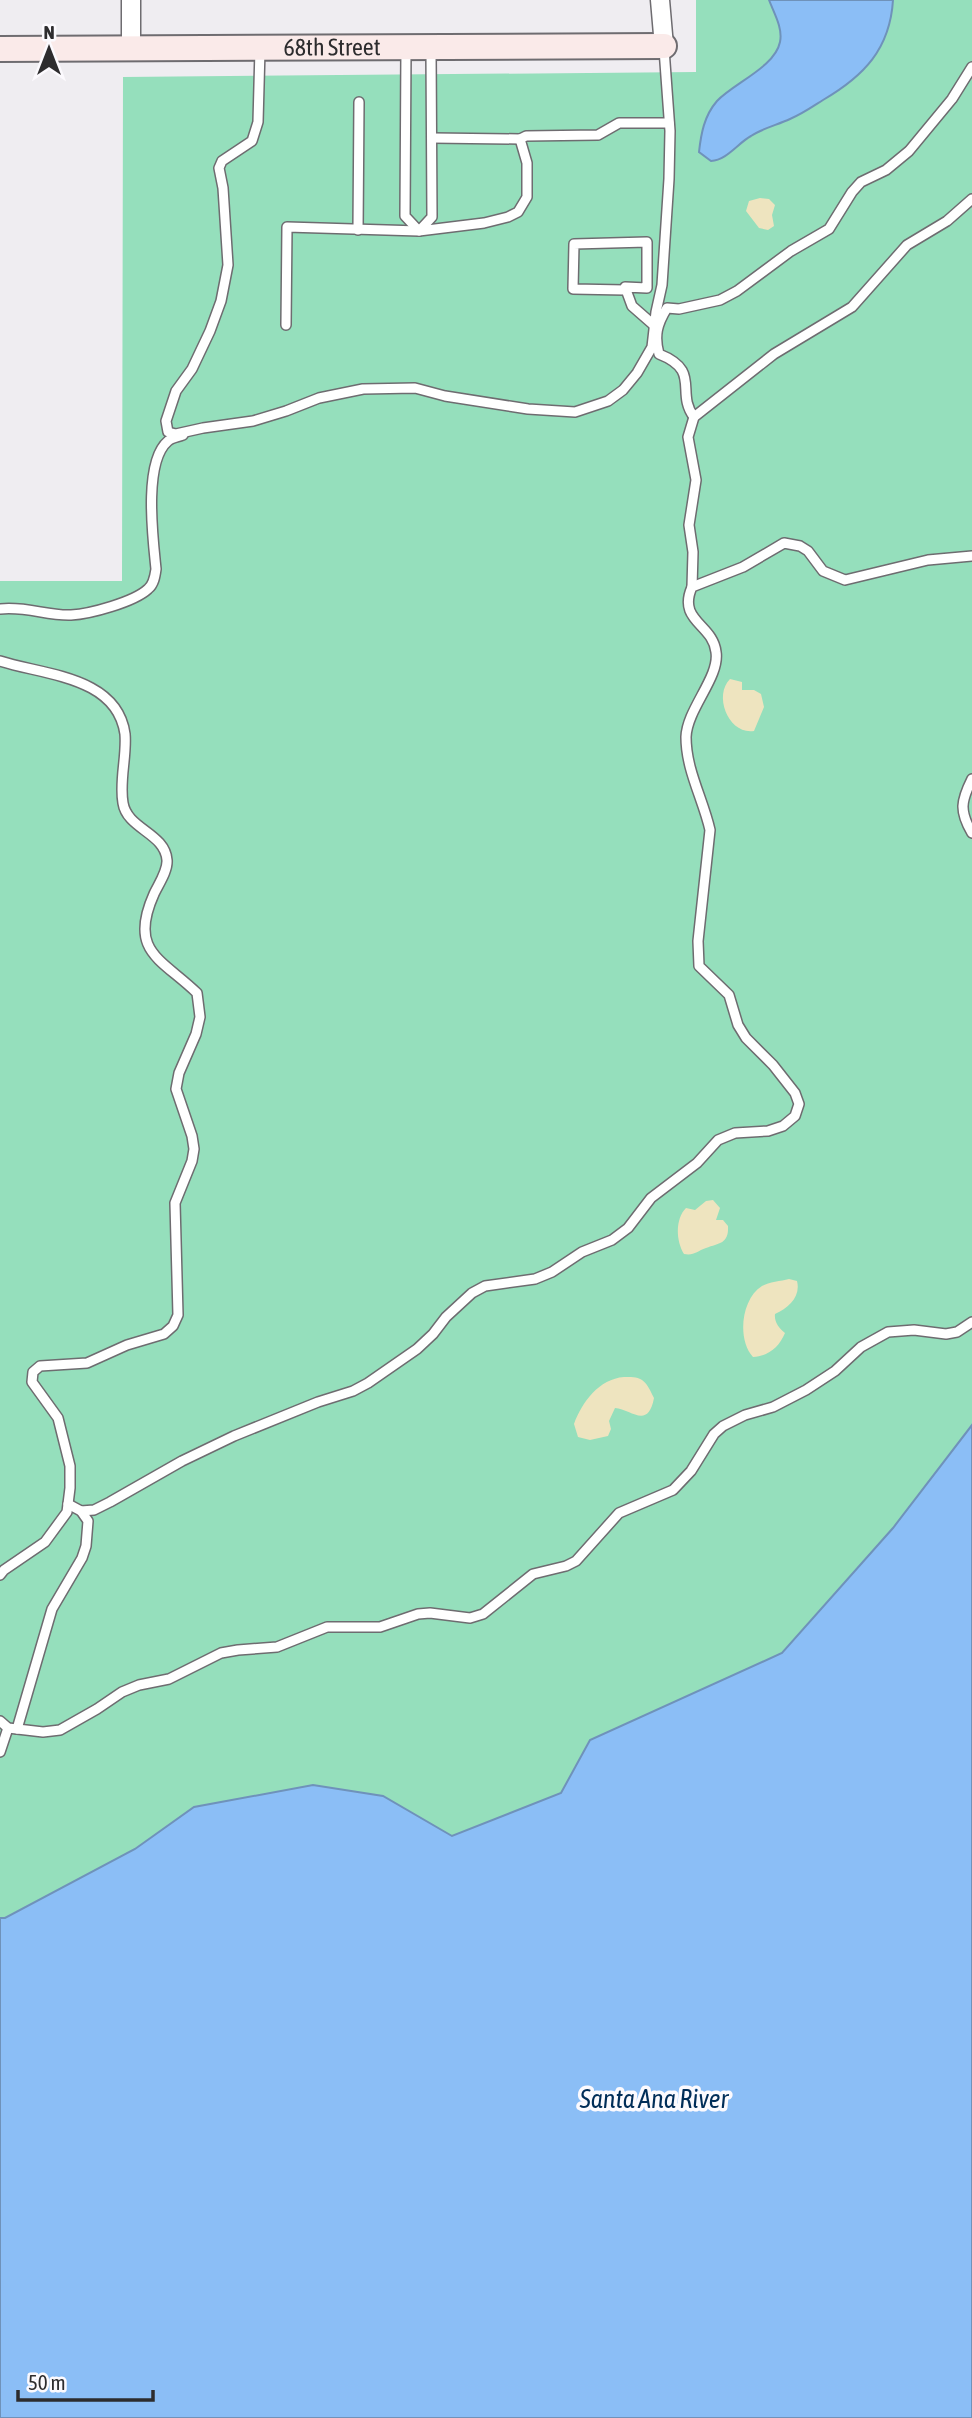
<svg xmlns="http://www.w3.org/2000/svg" width="972" height="2418" font-family="'Asap Condensed',sans-serif">
<rect width="100%" height="100%" fill="#efedf1"/>
<polygon fill="#95dfbc" points="696,0 972,0 972,1425 893,1528 782,1653 590,1740 561,1793 451,1836 383,1796 313,1785 194,1807 135,1849 4,1918 0,1918 0,581 122,581 123,77 696,72"/>
<g fill="#eee4bf">
<polygon points="760,198 769,199 775,205 772,215 774,226 768,230 759,228 746,211 749,201"/>
<path d="M 730,679 L 742,682 L 742,690 L 754,690 L 761,694 L 764,707 L 754,731 C 729,735 713,696 730,679 Z"/>
<path d="M 713,1200 L 720,1208 L 716,1220 L 723,1220 L 728,1226 C 729,1244 719,1243 706,1248 C 697,1251 694,1256 684,1254 C 676,1241 675,1219 686,1208 L 695,1210 L 706,1201 Z"/>
<path d="M 789,1279 L 797,1281 C 801,1296 789,1308 775,1314 C 774,1322 779,1328 785,1333 C 779,1347 769,1356 753,1357 C 737,1340 741,1299 762,1286 C 769,1282 781,1281 789,1279 Z"/>
<path d="M 624,1377 C 643,1376 646,1381 654,1398 C 648,1430 631,1409 615,1408 L 609,1421 L 611,1429 L 608,1436 L 590,1440 L 578,1437 L 574,1424 C 582,1402 599,1379 624,1377 Z"/>
</g>
<g fill="#8bbef6" stroke="#6f92ba" stroke-width="2">
<path d="M 769,0 L 893,0 C 890,49 864,76 823,100 C 812,107 802,114 790,119 C 777,125 763,128 751,136 C 738,143 727,160 711,161 L 699,152 C 701,134 704,116 717,101 C 734,83 775,67 780,42 C 783,28 774,13 769,0 Z"/>
<polygon points="972,1425 972,2418 0,2418 0,1918 5,1918 135,1849 194,1807 313,1785 383,1796 452,1836 561,1793 590,1740 782,1653 893,1528"/>
</g>
<g fill="none" stroke-linecap="round" stroke-linejoin="round">
<defs>
<g id="lane">
<polyline points="406,48 405,216 419,231 432,217 431,51"/>
<polyline points="260,49 258,122 252,141 222,161 219,168 223,188 228,265 221,301 210,331 192,369 176,391 166,421 168,432 176,434 203,428 253,421 286,411 319,398 363,389 415,388 445,396 528,409 575,412 608,401 623,390 637,373 652,347 656,312 662,285 669,179 670,131 664,49"/>
<polyline points="432,138 520,139"/>
<polyline points="358,230 359,102"/>
<polyline points="625,290 573,289 574,244 647,242 647,288 625,287 632,306 656,327"/>
<polyline points="286,325 287,227 419,231 484,223 508,217 518,212 527,197 527,163 520,139 526,136 598,135 619,123 669,123"/>
<path d="M 694,417 C 675,392 702,371 659,354 C 654,336 657,324 667,308 L 679,309 L 720,300 L 737,291 L 791,251 L 829,229 L 852,192 L 861,182 L 886,170 L 909,151 L 952,99 L 972,67"/>
<polyline points="692,587 693,552 689,525 696,480 688,437 694,417 774,354 852,307 907,245 947,221 972,199"/>
<path d="M 0,609 C 27,606 47,616 71,615 C 90,614 134,602 148,589 C 154,584 155,576 156,569 C 153,539 143,462 168,441 C 171,438 178,437 183,435"/>
<path d="M 0,661 C 43,675 117,676 125,734 C 127,756 119,781 123,803 C 127,829 165,833 167,860 C 168,871 158,885 154,894 C 128,952 162,959 197,993 L 200,1017 L 196,1034 L 179,1073 L 176,1089 L 192,1136 L 194,1149 L 192,1161 L 175,1203 L 178,1315 L 173,1326 L 164,1334 L 127,1345 L 87,1363 L 40,1366 L 33,1372 L 32,1382 L 58,1418 L 70,1466 L 70,1488 L 67,1512 L 45,1542 L 4,1570 L 0,1575"/>
<path d="M 972,779 C 961,801 959,811 972,833"/>
<path d="M 81,1511 L 94,1510 L 110,1502 L 182,1461 L 234,1436 L 318,1402 L 353,1391 L 368,1383 L 417,1349 L 433,1334 L 446,1317 L 472,1293 L 485,1286 L 535,1279 L 552,1272 L 582,1252 L 612,1240 L 628,1228 L 651,1198 L 697,1163 L 718,1140 L 735,1133 L 768,1131 L 783,1126 L 795,1116 L 799,1104 L 795,1093 L 773,1065 L 746,1038 L 738,1025 L 729,995 L 699,966 L 698,941 L 710,830 C 703,799 686,770 686,737 C 687,709 720,677 716,652 C 713,624 677,621 692,587 L 743,567 L 784,543 L 800,546 L 808,551 L 823,571 L 845,580 L 928,560 L 972,556"/>
<polyline points="0,1721 8,1728 26,1730 43,1732 60,1730 97,1709 122,1692 139,1685 169,1679 221,1653 238,1650 277,1647 327,1627 380,1627 418,1614 430,1613 470,1618 483,1614 533,1574 566,1566 576,1561 619,1513 673,1490 691,1471 714,1434 723,1426 745,1415 773,1407 806,1390 835,1371 861,1347 888,1332 914,1330 946,1334 957,1332 972,1322"/>
<polyline points="17,1729 52,1609 82,1558 86,1546 88,1521 81,1511 68,1504"/>
<polyline points="0,1752 8,1728"/>
</g>
<g id="street">
<polyline points="131,0 131,47"/>
<polyline points="660,0 664,46"/>
</g>
<g id="secondary">
<path id="s1" d="M 0,49 L 664,46"/>
</g>
</defs>
<use href="#lane" stroke="#6e6c70" stroke-width="12"/>
<use href="#street" stroke="#6e6c70" stroke-width="21"/>
<use href="#secondary" stroke="#6e6c70" stroke-width="28"/>
<use href="#lane" stroke="#fff" stroke-width="9"/>
<use href="#street" stroke="#fff" stroke-width="18"/>
<use href="#secondary" stroke="#faeae9" stroke-width="24"/>
</g>
<g text-anchor="middle" stroke-width="7" stroke-linejoin="round" paint-order="stroke">
<g font-size="24" fill="#2d2c2e" stroke="#fcfafe">
<text dy="8" stroke="none"><textPath href="#s1" startOffset="332">68th Street</textPath></text>
</g>
<g font-size="26" font-style="italic" fill="#002d58" stroke="#fcfafe">
<text x="654" y="2108">Santa Ana River</text>
</g>
</g>
<g transform="translate(49 49)" stroke="#fcfafe" stroke-width="5" paint-order="stroke">
<path d="M0-5L12 26L0 18L-12 26Z" fill="#2d2c2e"/>
<text y="-10" font-size="19" font-weight="bold" text-anchor="middle" fill="#2d2c2e">N</text>
</g>
<path d="M18 2390v10h135v-10" fill="none" stroke="#2d2c2e" stroke-width="3.5"/>
<text x="28" y="2390" font-size="21" fill="#2d2c2e" stroke="#fcfafe" stroke-width="5" paint-order="stroke">50 m</text>
</svg>
